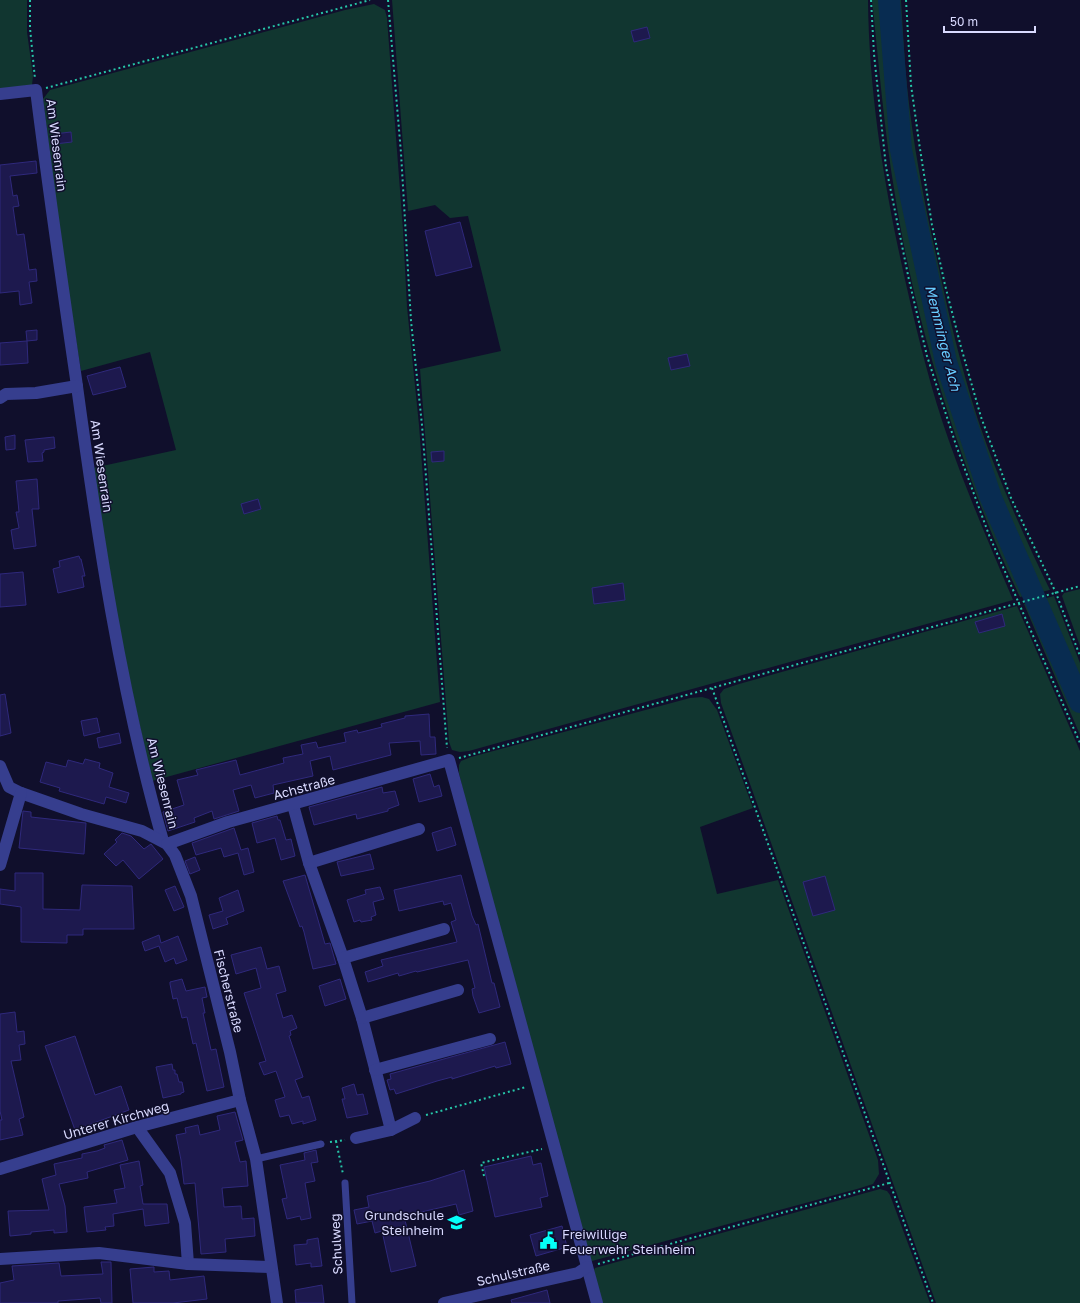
<svg xmlns="http://www.w3.org/2000/svg" width="1080" height="1303" font-family="'Golos Text',sans-serif">
<rect width="100%" height="100%" fill="#100f2c"/>
<g fill="#113630">
<polygon points="0,0 27,0 27,32 33,76 32,85 0,89"/>
<path d="M 392,0 L 868,0 C 869,96 885,191 906,284 C 918,337 931,390 949,441 C 968,495 991,548 1013,600 L 469,751 L 460,752 L 452,750 L 449,742 L 420,369 L 501,351 L 468,216 L 450,218 L 435,205 L 408,211 Z"/>
<path d="M 872,0 L 901,0 C 903,29 904,57 907,86 C 913,144 924,202 937,259 C 948,313 961,367 978,420 C 998,479 1023,534 1050,590 L 1020,597 C 1001,558 985,518 970,477 C 937,386 910,291 895,195 C 884,130 879,65 872,0 Z"/>
<polygon points="374,4 385,10 387,18 403,230 407,307 419,425 440,702 152,781 121,641 93,468 176,450 150,352 81,371 61,245 43,99 50,90 345,10"/>
<polygon points="1080,589 1080,646 1062,596 1064,593"/>
<polygon points="1054,596 1080,663 1080,735 1024,604"/>
<polygon points="1017,606 1080,751 1080,1303 936,1303 721,703 720,694 724,689 739,684"/>
<polygon points="702,697 709,699 717,710 753,808 700,827 717,894 778,880 878,1160 879,1174 873,1184 857,1189 592,1261 590,1260 473,834 459,773 459,765 461,761 471,757 690,698"/>
<polygon points="880,1189 887,1191 890,1195 930,1303 601,1303 594,1270 595,1268"/>
</g>
<g fill="none" stroke-linecap="round" stroke-linejoin="round">
<polyline stroke="#082c51" stroke-width="22" points="889,0 901,150 946,362 991,498 1080,702"/>
</g>
<g fill="#1d194e" stroke="#2f297c">
<polygon points="647,27 650,38 634,42 631,31"/>
<polygon points="71,132 72,142 55,144 54,134"/>
<polygon points="36,161 37,173 10,176 13,196 17,195 19,206 13,207 17,235 24,234 29,270 36,269 37,281 29,282 32,303 20,305 19,291 0,293 0,165"/>
<polygon points="460,222 472,267 436,276 425,231"/>
<polygon points="37,330 37,340 27,341 26,331"/>
<polygon points="27,341 28,363 0,365 0,343"/>
<polygon points="687,354 690,366 671,370 668,358"/>
<polygon points="120,367 126,387 93,395 87,376"/>
<polygon points="15,435 15,449 6,450 5,437"/>
<polygon points="54,437 55,448 44,450 44,452 42,453 43,461 28,462 25,440"/>
<polygon points="444,451 444,461 432,462 431,452"/>
<polygon points="37,479 39,509 32,509 36,546 14,549 11,530 19,528 16,512 19,512 16,481"/>
<polygon points="258,499 261,509 244,514 241,504"/>
<polygon points="79,556 80,559 81,559 85,576 82,576 84,587 58,593 53,569 60,567 59,561"/>
<polygon points="23,572 26,605 0,607 0,574"/>
<polygon points="623,583 625,600 594,604 592,588"/>
<polygon points="1002,614 1005,626 979,633 975,622"/>
<polygon points="5,694 11,733 0,736 0,695"/>
<polygon points="429,714 430,737 435,737 436,754 421,755 420,741 389,743 391,755 333,770 330,756 310,761 313,776 273,785 274,793 255,798 251,785 233,790 239,811 214,819 212,811 194,818 195,822 168,831 163,812 184,805 177,780 198,775 196,770 236,760 240,775 284,763 283,758 303,754 301,745 316,742 318,748 346,742 344,733 357,730 358,733 382,727 381,724 405,718 405,716"/>
<polygon points="97,718 100,732 84,736 81,721"/>
<polygon points="119,733 121,743 99,748 97,738"/>
<polygon points="85,759 100,763 99,768 113,773 109,787 129,793 126,803 106,797 104,804 59,791 60,788 40,782 46,762 66,767 68,760 83,764"/>
<polygon points="430,774 434,787 439,785 442,796 419,802 413,779"/>
<polygon points="382,787 383,793 395,791 399,805 388,809 388,811 357,819 356,814 314,825 309,807"/>
<polygon points="23,811 31,812 31,817 86,823 84,854 19,848"/>
<polygon points="277,816 278,820 280,820 286,840 291,839 295,856 281,860 275,838 257,843 252,823"/>
<polygon points="451,827 456,845 437,851 432,833"/>
<polygon points="234,828 241,850 248,848 254,872 244,875 238,853 224,857 221,848 196,855 192,843"/>
<polygon points="122,833 131,836 144,849 151,844 163,859 139,879 123,860 116,866 104,854 117,842 115,840"/>
<polygon points="370,854 374,869 341,876 337,862"/>
<polygon points="195,857 200,870 190,874 185,861"/>
<polygon points="15,873 43,873 43,909 80,910 82,885 132,886 134,929 83,929 83,935 67,935 67,943 21,942 21,907 0,904 0,889 15,891"/>
<polygon points="305,875 325,944 330,943 336,964 313,969 304,932 302,926 300,927 283,881"/>
<polygon points="461,875 472,916 476,925 478,924 492,983 494,983 500,1007 479,1013 473,996 472,989 475,988 468,960 417,972 416,971 399,976 398,973 368,982 365,972 383,966 381,960 457,942 451,922 456,920 451,903 444,905 443,901 399,911 394,890"/>
<polygon points="825,876 835,910 813,916 803,882"/>
<polygon points="175,886 184,907 174,911 165,890"/>
<polygon points="380,887 384,899 373,902 376,915 371,917 372,920 361,922 360,920 354,922 347,900 366,894 365,890"/>
<polygon points="238,890 244,911 226,918 228,924 213,929 209,915 223,911 219,898"/>
<polygon points="159,935 161,943 178,936 187,960 176,964 174,958 165,962 159,946 145,951 142,942"/>
<polygon points="261,947 267,969 279,966 286,991 276,994 283,1018 292,1015 297,1028 290,1031 291,1035 289,1036 303,1077 295,1080 302,1098 309,1096 316,1120 303,1124 303,1121 292,1124 289,1115 280,1117 275,1100 285,1097 276,1071 264,1075 259,1063 266,1061 244,993 261,988 256,968 236,974 231,955"/>
<polygon points="182,979 186,991 205,987 207,997 202,998 205,1013 203,1013 211,1050 216,1049 224,1087 207,1091 196,1043 193,1044 187,1017 182,1018 177,998 173,999 170,984 170,982"/>
<polygon points="340,979 346,999 325,1006 319,986"/>
<polygon points="15,1012 17,1032 24,1031 25,1044 19,1045 21,1060 11,1061 24,1117 19,1119 23,1135 0,1140 0,1120 2,1120 0,1111 0,1014"/>
<polygon points="75,1036 95,1095 121,1086 129,1110 75,1130 45,1046"/>
<polygon points="505,1042 511,1064 496,1068 495,1066 452,1079 452,1077 437,1081 396,1094 394,1089 390,1090 387,1080 391,1079 390,1074"/>
<polygon points="172,1064 173,1070 175,1070 175,1074 177,1074 179,1082 182,1082 184,1092 181,1093 181,1094 163,1098 156,1067"/>
<polygon points="354,1084 357,1095 363,1094 368,1114 347,1118 342,1099 345,1099 342,1088"/>
<polygon points="235,1112 243,1140 235,1142 240,1162 246,1161 248,1186 222,1188 224,1207 241,1206 242,1219 254,1218 255,1236 225,1239 226,1252 201,1254 195,1183 184,1184 181,1160 176,1135 186,1133 185,1128 198,1125 200,1135 220,1130 217,1116"/>
<polygon points="122,1140 128,1160 87,1172 88,1178 59,1184 65,1206 67,1232 54,1233 54,1230 31,1232 31,1234 10,1236 8,1211 49,1210 42,1179 56,1175 54,1164 82,1158 82,1154 97,1151 105,1148 104,1145"/>
<polygon points="316,1150 318,1162 311,1163 315,1181 305,1183 311,1218 301,1220 300,1216 287,1219 282,1199 287,1198 280,1165 305,1160 304,1153"/>
<polygon points="531,1156 533,1165 541,1163 548,1196 540,1198 542,1207 495,1217 484,1167"/>
<polygon points="139,1161 143,1185 140,1186 143,1204 167,1204 169,1223 145,1226 143,1209 113,1214 114,1226 105,1227 106,1230 87,1232 84,1207 117,1203 114,1190 125,1188 120,1165"/>
<polygon points="464,1170 473,1211 459,1215 456,1204 404,1216 416,1266 391,1272 382,1231 375,1233 372,1221 357,1224 354,1210 369,1207 367,1196 430,1181"/>
<polygon points="562,1226 567,1247 536,1256 530,1235"/>
<polygon points="318,1238 322,1266 311,1267 311,1263 296,1265 294,1245 307,1244 307,1240"/>
<polygon points="101,1262 111,1262 112,1303 101,1303 100,1298 58,1301 58,1303 0,1303 0,1283 14,1280 12,1266 59,1263 61,1276 103,1274"/>
<polygon points="154,1267 154,1272 169,1271 170,1280 204,1276 207,1299 173,1303 133,1303 130,1269"/>
<polygon points="322,1285 324,1303 296,1303 295,1290"/>
<polygon points="547,1290 550,1303 512,1303 511,1300"/>
</g>
<g fill="none" stroke-linecap="round" stroke-linejoin="round">
<g stroke="#26c6a8" stroke-width="2" stroke-dasharray="2 3" stroke-linecap="butt">
<polyline points="30,0 30,28 35,79"/>
<polyline points="388,0 401,153 411,321 422,425 447,748"/>
<polyline points="871,0 874,54 886,167 909,280 927,356 956,445 989,535 1080,743"/>
<polyline points="906,0 911,85 920,149 932,225 945,285 961,347 981,417 1011,498 1056,593 1080,656"/>
<polyline points="46,88 370,0"/>
<polyline points="712,688 933,1303"/>
<polyline points="459,758 1080,586"/>
<polyline points="426,1115 526,1087"/>
<polyline points="336,1141 343,1174"/>
<polyline points="330,1142 345,1140"/>
<polyline points="484,1176 481,1163 542,1149"/>
<polyline points="598,1264 889,1183"/>
</g>
<g stroke="#363e8e" stroke-width="7">
<polyline points="256,1159 321,1144"/>
<polyline points="345,1183 352,1303"/>
</g>
<g stroke="#363e8e" stroke-width="12">
<path d="M 0,94 L 36,90 C 48,187 62,283 76,379 C 97,534 120,690 163,841"/>
<polyline points="0,398 6,394 36,393 77,386"/>
<polyline points="0,766 9,787 21,793 81,814 142,831 167,844 175,855 191,896 230,1052 240,1100 256,1159 277,1303"/>
<polyline points="293,805 309,863 343,958 362,1018 391,1130"/>
<polyline points="167,844 228,822 449,760 597,1303"/>
<polyline points="309,863 419,829"/>
<polyline points="0,865 21,793"/>
<polyline points="343,958 444,929"/>
<polyline points="362,1018 458,990"/>
<polyline points="375,1070 490,1039"/>
<polyline points="137,1127 170,1173 185,1223 188,1264"/>
<polyline points="356,1138 391,1130 415,1118"/>
<polyline points="0,1169 137,1127 240,1100"/>
<polyline points="0,1259 99,1253 188,1264 270,1267"/>
<polyline points="444,1303 578,1273 587,1267"/>
</g>
</g>
<defs>
<symbol id="school-bare" viewBox="-9 -9 18 18"><path d="M0-5L7-2L0 1L-7-2ZM-4 1L0 2.5L4 1V4Q0 6-4 4Z" fill="#05fff8" stroke="#100f2c" stroke-width="2.5" paint-order="stroke"/></symbol>
<symbol id="civic-bare" viewBox="-9 -9 18 18"><path d="M-.6-6.5H3V-4.5H.6V-3L4-1V1h2V6H-6V1h2V-1L-.6-3ZM-1.2 2.5V6h2.4V2.5Z" fill="#05fff8" stroke="#100f2c" stroke-width="2.5" paint-order="stroke"/></symbol>
</defs>
<g fill-rule="evenodd">
<use href="#school-bare" x="444" y="1210" width="25" height="25"/>
<use href="#civic-bare" x="536" y="1228" width="25" height="25"/>
</g>
<g text-anchor="middle" stroke-width="3" stroke-linejoin="round" paint-order="stroke">
<g font-size="13" fill="#d9daff" stroke="#100f2c">
<text transform="translate(57 145) rotate(83)" y="5">Am Wiesenrain</text>
<text transform="translate(102 466) rotate(82)" y="5">Am Wiesenrain</text>
<text transform="translate(163 783) rotate(76)" y="5">Am Wiesenrain</text>
<text transform="translate(304 787) rotate(-15)" y="5">Achstraße</text>
<text transform="translate(229 991) rotate(76)" y="5">Fischerstraße</text>
<text transform="translate(116 1120) rotate(-16)" y="5">Unterer Kirchweg</text>
<text transform="translate(336 1244) rotate(-93)" y="5">Schulweg</text>
<text transform="translate(513 1273) rotate(-13)" y="5">Schulstraße</text>
</g>
<g font-size="13" fill="#d9daff" stroke="#100f2c" text-anchor="end">
<text x="444" y="1220">Grundschule<tspan x="444" dy="15">Steinheim</tspan></text>
<text x="562" y="1239" text-anchor="start">Freiwillige<tspan x="562" dy="15">Feuerwehr Steinheim</tspan></text>
</g>
<g font-size="14" font-style="italic" fill="#67ccff" stroke="#100f2c">
<text transform="translate(943 338) rotate(76)" y="5">Memminger Ach</text>
</g>
</g>
<path d="M944 26v6h91v-6" fill="none" stroke="#d9daff" stroke-width="2"/>
<text x="950" y="26" font-size="12" fill="#d9daff" stroke="#100f2c" stroke-width="3" paint-order="stroke">50 m</text>
</svg>
